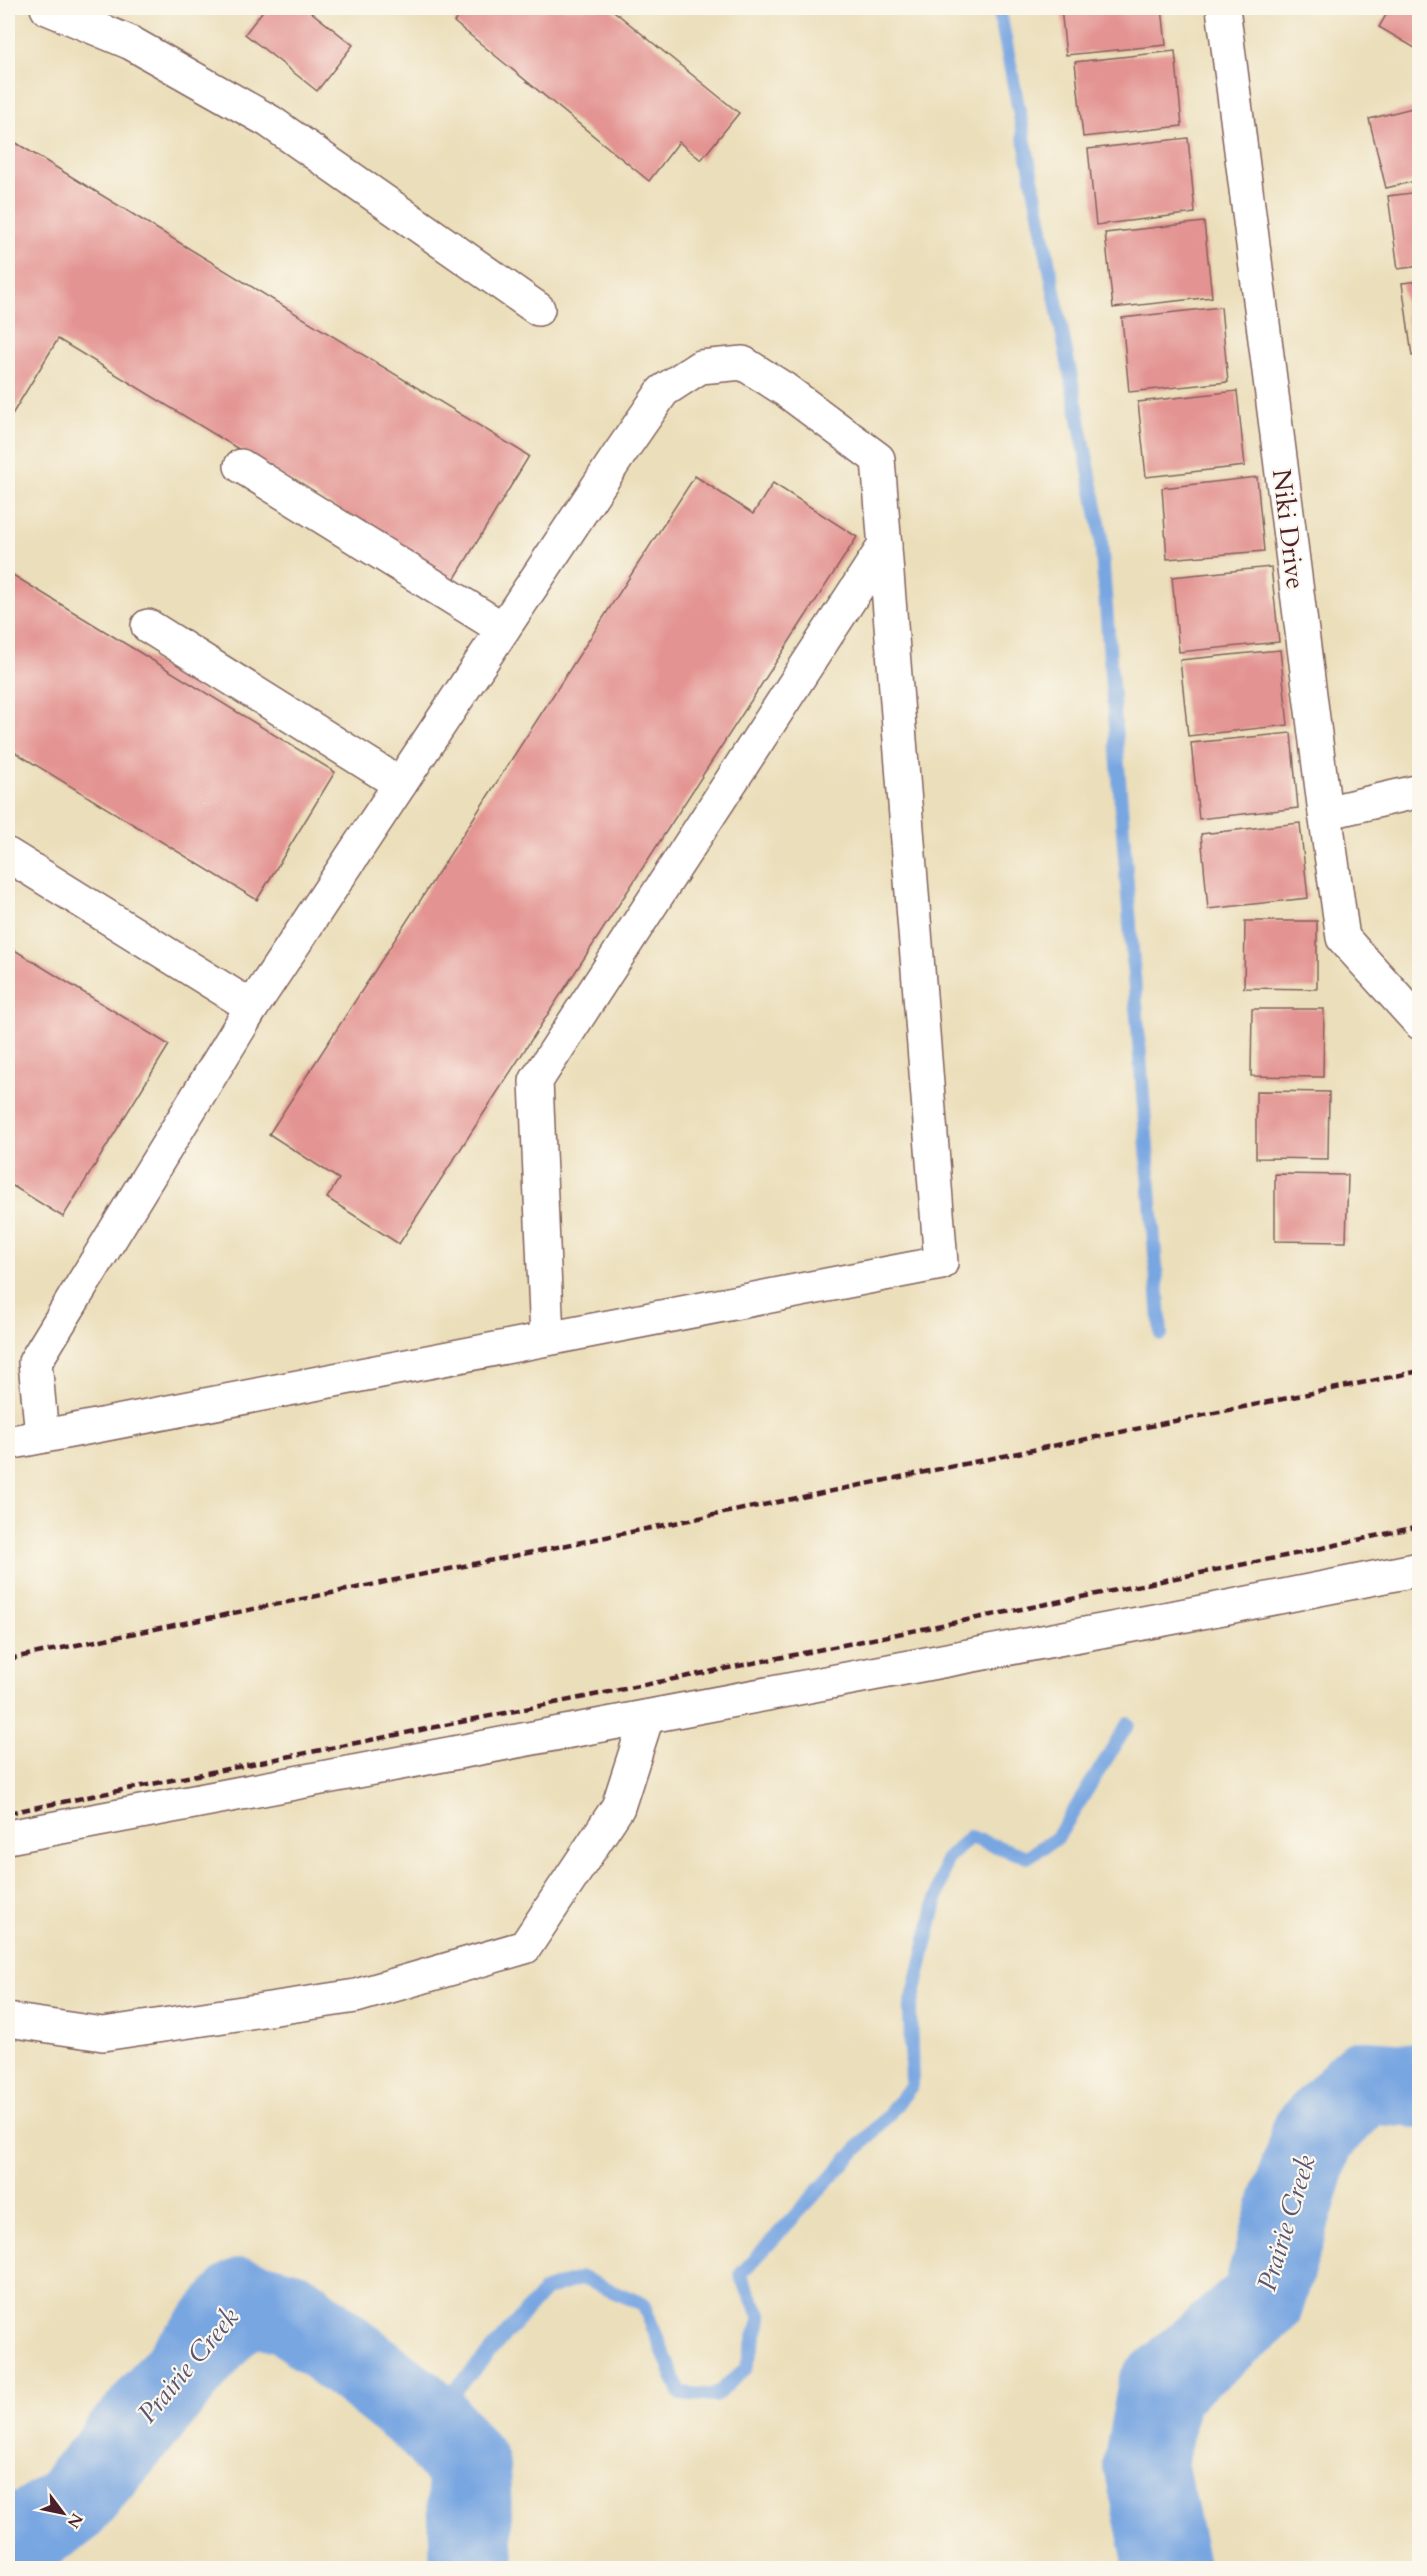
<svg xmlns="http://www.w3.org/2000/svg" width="1427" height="2576" font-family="Cardo,serif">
<rect width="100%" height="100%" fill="#fbf7ec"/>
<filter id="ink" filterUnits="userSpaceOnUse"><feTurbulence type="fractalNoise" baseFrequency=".0167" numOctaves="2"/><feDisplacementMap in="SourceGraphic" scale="12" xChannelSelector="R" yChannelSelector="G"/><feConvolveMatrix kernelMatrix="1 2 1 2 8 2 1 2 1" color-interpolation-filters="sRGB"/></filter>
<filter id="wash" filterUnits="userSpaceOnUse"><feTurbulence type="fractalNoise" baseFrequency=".008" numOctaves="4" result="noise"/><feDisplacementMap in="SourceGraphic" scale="24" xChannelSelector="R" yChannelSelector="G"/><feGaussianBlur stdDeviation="1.35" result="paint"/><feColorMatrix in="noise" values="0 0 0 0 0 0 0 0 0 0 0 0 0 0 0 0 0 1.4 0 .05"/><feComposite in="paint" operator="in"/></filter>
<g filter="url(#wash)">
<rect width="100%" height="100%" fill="#ebdeba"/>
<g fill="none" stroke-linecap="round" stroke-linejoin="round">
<g stroke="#78a6e1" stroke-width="14">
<polyline points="999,8 1100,527 1161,1334"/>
<polyline points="429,2420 545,2290 582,2278 643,2304 680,2393 715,2396 746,2368 761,2317 740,2275 885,2119 912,2085 910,2011 946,1860 970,1837 1027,1857 1057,1838 1128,1724"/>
</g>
<g stroke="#78a6e1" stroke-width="84">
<polyline points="8,2533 28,2534 68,2507 243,2300 291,2313 429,2420 468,2467 472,2568"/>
<polyline points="1167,2568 1145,2465 1159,2389 1262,2302 1313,2135 1364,2082 1420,2086"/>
</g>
</g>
<g id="blocks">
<g fill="#e39391">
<polygon points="265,8 306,8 353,45 317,91 245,34"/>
<polygon points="466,8 610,8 739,113 701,160 679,142 649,181 454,22"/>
<polygon points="1061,8 1162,8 1166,45 1066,55"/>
<polygon points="1390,8 1420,8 1420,51 1379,27"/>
<polygon points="1175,51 1182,126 1083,137 1075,62"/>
<polygon points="1420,106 1420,180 1386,188 1369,119"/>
<polygon points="8,138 529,456 454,580 58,339 8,421"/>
<polygon points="1188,138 1195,213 1096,225 1088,149"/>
<polygon points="1420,192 1420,266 1398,269 1388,196"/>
<polygon points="1204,222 1212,297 1113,308 1105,233"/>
<polygon points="1420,281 1420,355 1412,356 1402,283"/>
<polygon points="1221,307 1228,382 1129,392 1122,318"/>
<polygon points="1237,391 1245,466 1146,477 1138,402"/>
<polygon points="695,476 753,514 773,483 857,537 399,1244 327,1198 339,1179 269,1134"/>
<polygon points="1257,477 1264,551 1167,559 1162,488"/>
<polygon points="1271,567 1279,642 1179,652 1172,577"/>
<polygon points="8,572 335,772 257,900 8,748"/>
<polygon points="1280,650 1288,725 1188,736 1180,660"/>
<polygon points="1291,733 1298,808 1199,819 1191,743"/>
<polygon points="1300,823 1308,898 1208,909 1201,834"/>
<polygon points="1245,921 1317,921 1317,989 1244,988"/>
<polygon points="8,946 169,1045 63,1217 8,1183"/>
<polygon points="1252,1009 1324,1009 1323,1077 1251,1076"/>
<polygon points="1256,1091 1329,1092 1328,1159 1256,1158"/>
<polygon points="1275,1174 1348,1175 1346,1242 1275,1241"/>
</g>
</g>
</g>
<g filter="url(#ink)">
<use href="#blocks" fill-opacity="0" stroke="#82625d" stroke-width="1.5"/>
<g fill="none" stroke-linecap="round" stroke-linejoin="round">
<defs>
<g id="minor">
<polyline points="47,8 131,43 269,121 538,309"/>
<polyline points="1223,8 1325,813 1343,938 1420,1023"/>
<polyline points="241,466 503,629"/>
<polyline points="148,626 400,784"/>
<polyline points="1325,813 1420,791"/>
<polyline points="8,855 252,1007 35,1362 42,1436"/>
<polyline points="547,1338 536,1081 885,545"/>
<polyline points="8,1443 941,1263 878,459 784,389 743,363 700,367 663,391 618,456 252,1007"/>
<polyline points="8,1837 1223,1608 1420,1569"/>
<polyline points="8,2020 103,2034 356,1996 525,1947 618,1807 647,1717"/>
</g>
</defs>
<use href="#minor" stroke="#82625d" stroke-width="36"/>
<use href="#minor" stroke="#fff" stroke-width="33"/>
<g stroke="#4a1f2b" stroke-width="4.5" stroke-dasharray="9 4.5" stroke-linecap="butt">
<polyline points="8,1659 1420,1371"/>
<polyline points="8,1813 1300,1553 1420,1526"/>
</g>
</g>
</g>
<g text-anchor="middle" stroke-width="4.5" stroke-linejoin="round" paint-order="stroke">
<g font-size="26" fill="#4a1f2b" stroke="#fbf7ec">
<text transform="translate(1289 529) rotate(83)" y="9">Niki Drive</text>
</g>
<g font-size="27" font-style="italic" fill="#5c5574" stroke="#fbf7ec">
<text transform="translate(1286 2223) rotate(-73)" y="9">Prairie Creek</text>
<text transform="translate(188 2365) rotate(-50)" y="9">Prairie Creek</text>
</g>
</g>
<rect width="1427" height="2576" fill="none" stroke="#fbf7ec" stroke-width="30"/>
<g transform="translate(63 2513) rotate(122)" stroke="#fbf7ec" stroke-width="4.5" paint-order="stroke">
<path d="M0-4.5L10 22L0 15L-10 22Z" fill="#4a1f2b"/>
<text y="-9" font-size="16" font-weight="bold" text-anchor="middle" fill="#4a1f2b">N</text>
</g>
</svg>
